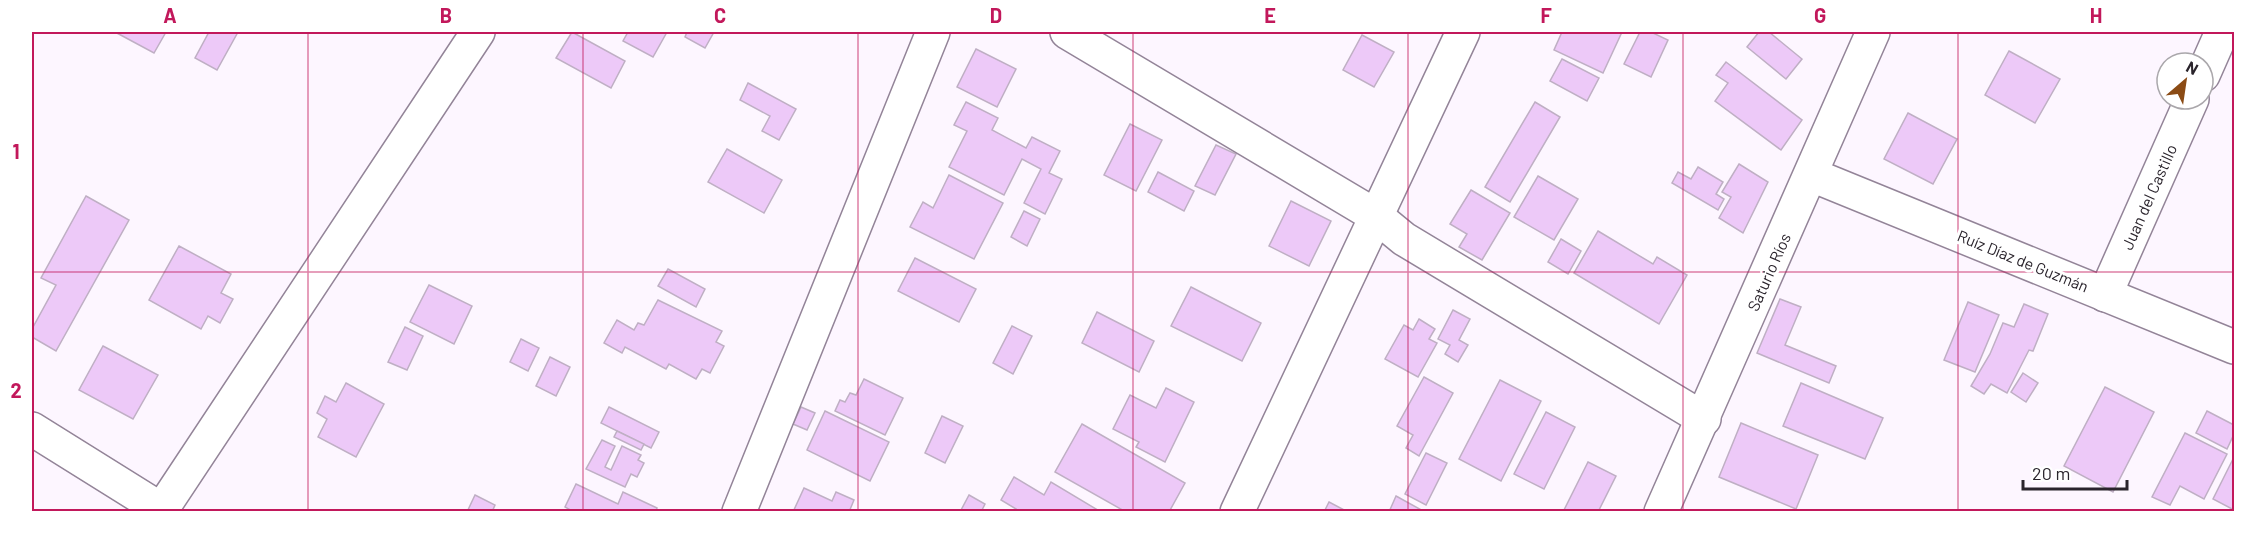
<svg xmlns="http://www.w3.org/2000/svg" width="2266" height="543" font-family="Barlow,sans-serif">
<rect width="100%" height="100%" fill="#fdf6ff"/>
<g fill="#edc9f8" stroke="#bfafc4" stroke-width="1.5">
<polygon points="115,32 166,32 154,53"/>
<polygon points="209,32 238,32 217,70 195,58"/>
<polygon points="572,32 625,61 611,88 556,58"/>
<polygon points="628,32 667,32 653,57 623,41"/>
<polygon points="687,32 714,32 705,48 685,37"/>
<polygon points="1562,32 1622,32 1603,73 1554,50"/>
<polygon points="1640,32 1651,32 1668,40 1651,77 1624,64"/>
<polygon points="1759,32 1769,32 1802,59 1786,79 1747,47"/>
<polygon points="1362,35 1394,52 1374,87 1343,70"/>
<polygon points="976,49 1016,69 997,107 957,87"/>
<polygon points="2009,51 2060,79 2035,123 1985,95"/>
<polygon points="1562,59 1599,78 1587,101 1550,81"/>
<polygon points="1726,62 1802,120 1781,150 1715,101 1728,83 1716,75"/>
<polygon points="748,83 796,109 779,140 762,131 770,116 740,100"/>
<polygon points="966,102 998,118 992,130 1026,148 1032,137 1060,151 1049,173 1062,179 1045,214 1024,203 1041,169 1022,159 1004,195 949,167 967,131 954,125"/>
<polygon points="1535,102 1560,117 1510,202 1485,187"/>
<polygon points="1908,113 1957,139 1933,184 1884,159"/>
<polygon points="1130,124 1162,140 1136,191 1104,175"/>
<polygon points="1216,145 1236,154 1215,195 1195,186"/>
<polygon points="727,149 782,180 764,213 708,182"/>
<polygon points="1739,164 1768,182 1743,233 1719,218 1731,197 1722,192"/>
<polygon points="1698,167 1723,182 1716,194 1724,199 1718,210 1672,183 1678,172 1691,179"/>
<polygon points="1158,172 1194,191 1184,211 1148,192"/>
<polygon points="949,175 1003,203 974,259 910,227 923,202 933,208"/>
<polygon points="1538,176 1578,199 1554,240 1514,217"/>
<polygon points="1471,190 1510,213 1482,260 1459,247 1467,234 1450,224"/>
<polygon points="86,196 129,220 56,351 32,337 32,329 56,285 41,278"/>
<polygon points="1291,201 1331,221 1309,266 1269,246"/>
<polygon points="1024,211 1040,219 1027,246 1011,237"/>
<polygon points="1598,231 1653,264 1657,257 1687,275 1659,324 1574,273"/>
<polygon points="1561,239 1581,251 1568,274 1548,262"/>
<polygon points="179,246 231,274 221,293 233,299 220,323 208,316 201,329 149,300"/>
<polygon points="915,258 976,289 959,322 898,291"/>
<polygon points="668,269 705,289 696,307 658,286"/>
<polygon points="429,285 472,306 454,344 410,322"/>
<polygon points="1191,287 1261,323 1242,361 1171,326"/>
<polygon points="1780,299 1801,307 1785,345 1836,366 1829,383 1757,353"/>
<polygon points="658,300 722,331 716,342 724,346 710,373 702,369 696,379 669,364 666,369 625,347 622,353 604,343 617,320 634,330 638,323 644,325"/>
<polygon points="1968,302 1999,315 1975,372 1944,360"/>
<polygon points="2024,304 2048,314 2033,351 2029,350 2007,393 1991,384 1984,394 1971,386 1990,354 2003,323 2014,327"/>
<polygon points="1453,310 1470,319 1459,340 1468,345 1458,362 1445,354 1450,345 1438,339"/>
<polygon points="1097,312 1154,341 1139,372 1082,343"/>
<polygon points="1419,319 1435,329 1429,339 1437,343 1418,377 1385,359 1404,325 1413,330"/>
<polygon points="1012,326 1032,336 1013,374 993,363"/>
<polygon points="405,327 423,336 407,370 388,362"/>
<polygon points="521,339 539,348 528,371 510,362"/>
<polygon points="103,346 158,375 133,419 79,390"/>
<polygon points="550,357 570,367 556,396 536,386"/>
<polygon points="2023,373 2038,383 2026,402 2011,392"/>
<polygon points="1424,377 1453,393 1419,456 1406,448 1413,435 1397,426"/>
<polygon points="864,379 903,398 885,435 835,411 840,400 845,402 850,393 856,395"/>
<polygon points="1500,380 1541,401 1501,481 1459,459"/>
<polygon points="346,383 384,404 356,457 318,437 327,419 317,413 325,396 336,402"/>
<polygon points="1801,383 1883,418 1865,459 1783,426"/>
<polygon points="2105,387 2154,412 2113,492 2064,466"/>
<polygon points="1166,388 1194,402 1165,462 1136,447 1139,442 1113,429 1130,395 1156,408"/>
<polygon points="609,407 659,432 651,448 601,423"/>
<polygon points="801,407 815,413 807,430 793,424"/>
<polygon points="825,411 889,442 870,481 807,450"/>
<polygon points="2207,411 2234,425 2234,434 2227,449 2196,433"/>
<polygon points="1546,412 1575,427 1544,489 1514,474"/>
<polygon points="942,416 963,426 945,463 925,453"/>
<polygon points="1741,423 1818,455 1796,509 1719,477"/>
<polygon points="1082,424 1185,483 1169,512 1126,512 1055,472"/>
<polygon points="617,431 644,444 641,450 614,437"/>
<polygon points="2185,433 2227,454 2204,499 2180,486 2170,505 2152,497"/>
<polygon points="602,440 615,446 605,467 611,470 622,446 641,455 638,460 644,463 637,477 631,474 625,487 586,469"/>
<polygon points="1426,453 1447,463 1426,505 1405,494"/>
<polygon points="2234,457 2234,510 2213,499"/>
<polygon points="1588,462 1616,476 1598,512 1563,512"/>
<polygon points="1014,477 1044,495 1051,482 1101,512 1021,512 1001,500"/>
<polygon points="576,484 618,504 623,492 657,508 656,512 574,512 565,507"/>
<polygon points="804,488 832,501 836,492 854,500 849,512 793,512"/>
<polygon points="475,495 495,505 492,512 467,512"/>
<polygon points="969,495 985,504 981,512 960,512"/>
<polygon points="1396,496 1425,512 1389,512"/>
<polygon points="1329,502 1348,512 1324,512"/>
</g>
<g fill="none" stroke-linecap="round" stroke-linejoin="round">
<defs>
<g id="minor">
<polyline points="1067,32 1376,216 1404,239 1704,419"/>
<polyline points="2203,75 2222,32"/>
<polyline points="1812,175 2234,347"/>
<polyline points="2105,295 2192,99"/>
<polyline points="32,429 165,512"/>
<polyline points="160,512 478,32"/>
<polyline points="739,512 933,32"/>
<polyline points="1237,512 1463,32"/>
<polyline points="1661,512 1873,32"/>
</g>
</defs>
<use href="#minor" stroke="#938498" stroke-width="36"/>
<use href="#minor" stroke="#fff" stroke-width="33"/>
</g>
<path fill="none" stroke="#c2185b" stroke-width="1.5" stroke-opacity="0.55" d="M 308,32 L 308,512M 583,32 L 583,512M 858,32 L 858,512M 1133,32 L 1133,512M 1408,32 L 1408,512M 1683,32 L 1683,512M 1958,32 L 1958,512M 32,272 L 2234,272"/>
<g text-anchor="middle" stroke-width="6" stroke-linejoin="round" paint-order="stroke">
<g font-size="16" fill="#2a242c" stroke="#fff">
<text transform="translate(2149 197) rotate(-66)" y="6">Juan del Castillo</text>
<text transform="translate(2023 261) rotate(22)" y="6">Ruíz Díaz de Guzmán</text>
<text transform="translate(1769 272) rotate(-66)" y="6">Saturio Ríos</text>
</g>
</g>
<rect width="2266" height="543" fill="none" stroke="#ffffff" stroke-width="66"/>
<g transform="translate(2185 81) rotate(29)"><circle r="28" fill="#ffffff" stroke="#aaa7ab" stroke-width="1.5"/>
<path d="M0-4.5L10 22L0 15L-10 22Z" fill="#8b4b15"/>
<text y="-9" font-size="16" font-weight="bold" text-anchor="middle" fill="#2a242c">N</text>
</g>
<path d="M2023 480v9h104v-9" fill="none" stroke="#2a242c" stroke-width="3"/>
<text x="2032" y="480" font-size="18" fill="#2a242c" stroke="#ffffff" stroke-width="4.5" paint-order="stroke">20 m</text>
<rect x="33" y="33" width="2200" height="477" fill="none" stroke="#c2185b" stroke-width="2"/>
<g font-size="20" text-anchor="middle" font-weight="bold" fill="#c2185b">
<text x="170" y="23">A</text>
<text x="446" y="23">B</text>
<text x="720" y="23">C</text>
<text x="996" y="23">D</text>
<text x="1270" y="23">E</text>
<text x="1546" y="23">F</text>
<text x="1820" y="23">G</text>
<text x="2096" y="23">H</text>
<text x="16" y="159">1</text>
<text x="16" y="398">2</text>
</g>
</svg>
